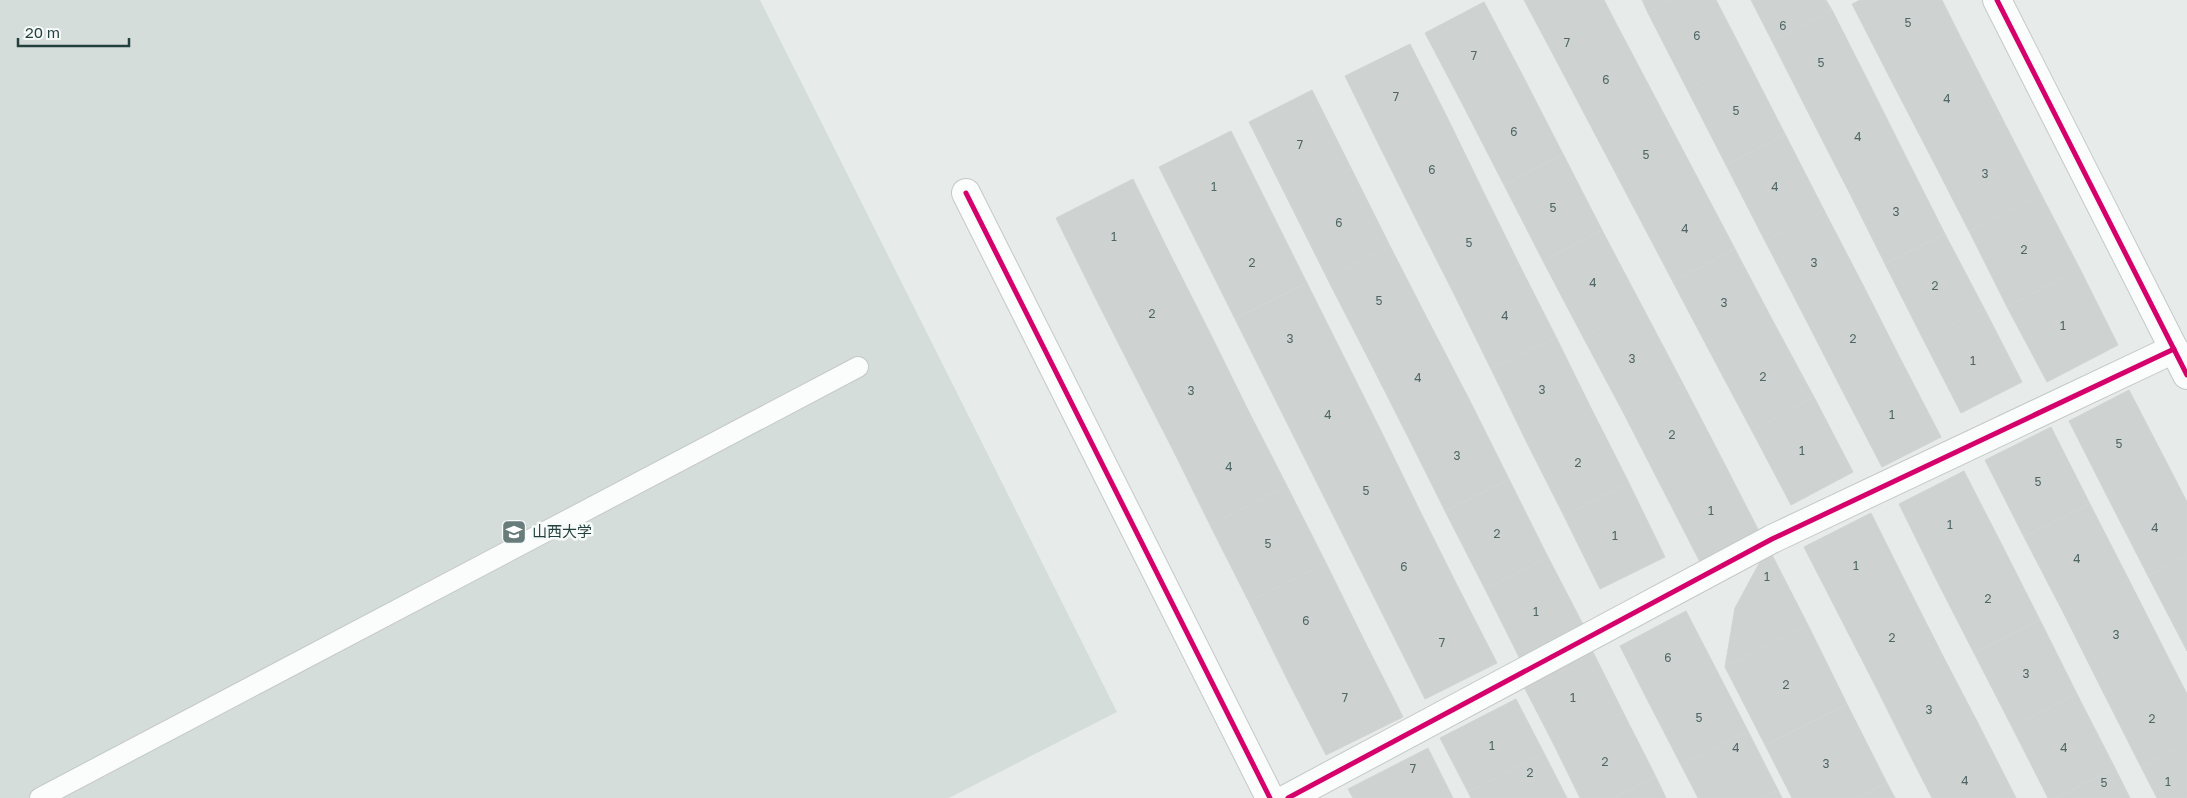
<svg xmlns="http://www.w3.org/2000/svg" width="2187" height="798" font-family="'Golos Text','Noto Sans SC',sans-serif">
<rect width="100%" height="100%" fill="#e7eceb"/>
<polygon fill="#d5dddb" points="0,0 760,0 1117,712 949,798 0,798"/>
<g fill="#ced3d2" stroke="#d0d5d4">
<polygon points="1524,0 1604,0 1618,27 1556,60"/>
<polygon points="1642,0 1673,0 1648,13"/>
<polygon points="1673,0 1716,0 1746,58 1687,89 1648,13"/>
<polygon points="1751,0 1826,0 1832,10 1772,41"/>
<polygon points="1860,0 1942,0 1963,42 1891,80 1852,4"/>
<polygon points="1484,2 1524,78 1465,109 1425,33"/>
<polygon points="1832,10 1870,85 1810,116 1772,41"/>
<polygon points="1618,27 1657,101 1595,134 1556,60"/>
<polygon points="1963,42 2002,118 1930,155 1891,80"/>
<polygon points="1410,44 1447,117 1381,149 1345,76"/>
<polygon points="1746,58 1785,134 1726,165 1687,89"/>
<polygon points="1524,78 1563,154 1504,185 1465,109"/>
<polygon points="1870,85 1907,159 1848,190 1810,116"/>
<polygon points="1312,90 1351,168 1288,200 1249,122"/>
<polygon points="1657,101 1696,175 1634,208 1595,134"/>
<polygon points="1447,117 1483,191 1418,223 1381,149"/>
<polygon points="2002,118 2041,194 1969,231 1930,155"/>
<polygon points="1231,131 1269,207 1197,243 1159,167"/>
<polygon points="1785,134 1824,210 1765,241 1726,165"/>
<polygon points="1563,154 1602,230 1543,261 1504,185"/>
<polygon points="1907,159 1945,234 1885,264 1848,190"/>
<polygon points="1351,168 1390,246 1327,278 1288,200"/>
<polygon points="1696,175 1735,249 1673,282 1634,208"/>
<polygon points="1133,179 1171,256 1094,295 1056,218"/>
<polygon points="1483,191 1519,264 1455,296 1418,223"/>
<polygon points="2041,194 2080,269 2007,307 1969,231"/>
<polygon points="1269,207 1307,283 1235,319 1197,243"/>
<polygon points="1824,210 1863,285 1804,316 1765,241"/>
<polygon points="1602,230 1642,306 1583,337 1543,261"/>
<polygon points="1945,234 1984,308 1923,339 1885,264"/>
<polygon points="1390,246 1430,324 1367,356 1327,278"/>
<polygon points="1735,249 1774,323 1712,356 1673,282"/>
<polygon points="1171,256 1210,333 1133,372 1094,295"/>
<polygon points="1519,264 1556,337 1491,369 1455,296"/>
<polygon points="2080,269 2118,345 2047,382 2007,307"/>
<polygon points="1307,283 1345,359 1273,395 1235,319"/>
<polygon points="1863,285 1902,362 1843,392 1804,316"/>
<polygon points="1642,306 1682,382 1623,412 1583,337"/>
<polygon points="1984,308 2022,382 1961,413 1923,339"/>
<polygon points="1774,323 1814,397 1752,431 1712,356"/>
<polygon points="1430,324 1470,401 1406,433 1367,356"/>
<polygon points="1210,333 1248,410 1172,448 1133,372"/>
<polygon points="1556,337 1592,410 1527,443 1491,369"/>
<polygon points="1345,359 1383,435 1311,471 1273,395"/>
<polygon points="1902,362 1941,437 1882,467 1843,392"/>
<polygon points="1682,382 1721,457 1662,488 1623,412"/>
<polygon points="2129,390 2169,467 2108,498 2069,421"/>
<polygon points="1814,397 1853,472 1791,505 1752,431"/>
<polygon points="1470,401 1509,479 1445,511 1406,433"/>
<polygon points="1248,410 1287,486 1210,525 1172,448"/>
<polygon points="1592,410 1629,483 1564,516 1527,443"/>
<polygon points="2051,427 2090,504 2024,537 1985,460"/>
<polygon points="1383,435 1420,511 1349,547 1311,471"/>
<polygon points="1721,457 1760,533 1701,564 1662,488"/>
<polygon points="2169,467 2187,502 2187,555 2148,576 2108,498"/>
<polygon points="1964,471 2002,545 1936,579 1899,504"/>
<polygon points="1509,479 1548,557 1485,589 1445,511"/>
<polygon points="1629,483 1665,557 1600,589 1564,516"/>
<polygon points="1287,486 1326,563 1249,602 1210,525"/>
<polygon points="2090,504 2129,580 2064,614 2024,537"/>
<polygon points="1420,511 1458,587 1387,623 1349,547"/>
<polygon points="1871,513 1907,585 1841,619 1804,547"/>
<polygon points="2002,545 2040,620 1974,653 1936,579"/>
<polygon points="1768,547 1808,625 1725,667 1735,608"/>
<polygon points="2187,555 2187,651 2148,576"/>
<polygon points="1548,557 1588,634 1524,667 1485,589"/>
<polygon points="1326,563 1364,640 1287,679 1249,602"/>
<polygon points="2129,580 2168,657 2102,690 2064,614"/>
<polygon points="1907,585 1944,658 1878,691 1841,619"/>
<polygon points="1458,587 1497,663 1425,699 1387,623"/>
<polygon points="1686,611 1717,671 1650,705 1620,646"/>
<polygon points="2040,620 2077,694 2012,727 1974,653"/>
<polygon points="1808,625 1847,704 1765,745 1725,667"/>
<polygon points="1364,640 1403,717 1326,755 1287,679"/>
<polygon points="1591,648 1623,712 1555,747 1522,683"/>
<polygon points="2168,657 2187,694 2187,743 2141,767 2102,690"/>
<polygon points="1944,658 1981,729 1914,763 1878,691"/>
<polygon points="1717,671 1748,731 1681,765 1650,705"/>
<polygon points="2077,694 2115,768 2056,798 2048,798 2012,727"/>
<polygon points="1516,699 1544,753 1468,792 1440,738"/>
<polygon points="1847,704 1887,783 1857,798 1792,798 1765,745"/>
<polygon points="1623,712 1656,777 1614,798 1580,798 1555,747"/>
<polygon points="1981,729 2016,798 1932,798 1914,763"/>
<polygon points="1748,731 1778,790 1763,798 1698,798 1681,765"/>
<polygon points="2187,743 2187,798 2157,798 2141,767"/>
<polygon points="1428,748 1453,798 1353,798 1348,789"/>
<polygon points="1544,753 1567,798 1471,798 1468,792"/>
<polygon points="2115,768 2130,798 2056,798"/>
<polygon points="1656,777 1666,798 1614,798"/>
<polygon points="1887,783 1895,798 1857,798"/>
<polygon points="1778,790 1782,798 1763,798"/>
</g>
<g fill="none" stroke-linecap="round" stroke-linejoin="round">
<defs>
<polyline id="lane" points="40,798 858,367"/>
<g id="street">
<polyline points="1997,0 2187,375"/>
<polyline points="966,193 1270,798"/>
<polyline points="1288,798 1772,539 2174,349"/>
</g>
</defs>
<use href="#lane" stroke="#c4c9c8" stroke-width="22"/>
<use href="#street" stroke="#c4c9c8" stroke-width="30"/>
<use href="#lane" stroke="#fbfcfc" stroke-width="20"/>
<use href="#street" stroke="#fbfcfc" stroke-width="28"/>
<defs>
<g id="cycleway">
<polyline points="1997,0 2187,375"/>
<polyline points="966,193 1270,798"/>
<polyline points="1288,798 1772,539 2174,349"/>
</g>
</defs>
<use href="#cycleway" stroke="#f6faf9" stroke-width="8"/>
<use href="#cycleway" stroke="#d6006c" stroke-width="5"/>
</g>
<defs>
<symbol id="university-square" viewBox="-11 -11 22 22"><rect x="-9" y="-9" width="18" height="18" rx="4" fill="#687c7b" stroke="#f6faf9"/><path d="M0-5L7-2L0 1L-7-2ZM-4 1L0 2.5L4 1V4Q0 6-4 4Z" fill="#fff"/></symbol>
</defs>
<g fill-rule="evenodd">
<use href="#university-square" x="500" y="518" width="28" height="28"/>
</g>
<g text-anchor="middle" stroke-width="5" stroke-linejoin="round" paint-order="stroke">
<g font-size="12" fill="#4f6664">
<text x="1908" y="27">5</text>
<text x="1783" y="30">6</text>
<text x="1697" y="40">6</text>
<text x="1567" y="47">7</text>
<text x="1474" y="60">7</text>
<text x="1821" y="67">5</text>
<text x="1606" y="84">6</text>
<text x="1396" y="101">7</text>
<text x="1947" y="103">4</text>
<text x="1736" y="115">5</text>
<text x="1514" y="136">6</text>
<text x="1858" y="141">4</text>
<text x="1300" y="149">7</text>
<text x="1646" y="159">5</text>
<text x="1432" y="174">6</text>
<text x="1985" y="178">3</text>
<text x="1214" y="191">1</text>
<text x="1775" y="191">4</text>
<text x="1553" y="212">5</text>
<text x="1896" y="216">3</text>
<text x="1339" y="227">6</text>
<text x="1685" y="233">4</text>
<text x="1114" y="241">1</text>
<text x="1469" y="247">5</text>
<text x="2024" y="254">2</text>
<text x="1252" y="267">2</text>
<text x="1814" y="267">3</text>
<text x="1593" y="287">4</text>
<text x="1935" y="290">2</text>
<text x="1379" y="305">5</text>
<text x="1724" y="307">3</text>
<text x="1152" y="318">2</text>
<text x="1505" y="320">4</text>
<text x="2063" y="330">1</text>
<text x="1290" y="343">3</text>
<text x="1853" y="343">2</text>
<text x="1632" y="363">3</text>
<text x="1973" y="365">1</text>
<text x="1763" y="381">2</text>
<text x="1418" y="382">4</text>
<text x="1542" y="394">3</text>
<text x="1191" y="395">3</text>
<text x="1328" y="419">4</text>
<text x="1892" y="419">1</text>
<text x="1672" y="439">2</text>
<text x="2119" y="448">5</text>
<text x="1802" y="455">1</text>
<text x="1457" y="460">3</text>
<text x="1578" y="467">2</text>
<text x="1229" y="471">4</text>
<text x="2038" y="486">5</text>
<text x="1366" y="495">5</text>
<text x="1711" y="515">1</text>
<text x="1950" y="529">1</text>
<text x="2155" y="532">4</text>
<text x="1497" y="538">2</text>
<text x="1615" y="540">1</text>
<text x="1268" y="548">5</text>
<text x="2077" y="563">4</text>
<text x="1856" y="570">1</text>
<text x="1404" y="571">6</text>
<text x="1767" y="581">1</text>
<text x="1988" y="603">2</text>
<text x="1536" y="616">1</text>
<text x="1306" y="625">6</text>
<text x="2116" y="639">3</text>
<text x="1892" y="642">2</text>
<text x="1442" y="647">7</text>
<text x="1668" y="662">6</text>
<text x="2026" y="678">3</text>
<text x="1786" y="689">2</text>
<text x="1345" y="702">7</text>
<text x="1573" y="702">1</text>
<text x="1929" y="714">3</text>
<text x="1699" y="722">5</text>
<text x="2152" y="723">2</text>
<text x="1492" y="750">1</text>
<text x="1736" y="752">4</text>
<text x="2064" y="752">4</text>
<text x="1605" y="766">2</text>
<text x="1826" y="768">3</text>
<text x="1413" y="773">7</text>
<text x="1530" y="777">2</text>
<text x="1965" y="785">4</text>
<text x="2168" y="786">1</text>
<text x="2104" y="787">5</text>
</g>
<g font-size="15" fill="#24403e" stroke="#f6faf9" text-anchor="start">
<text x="532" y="537">山西大学</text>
</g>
</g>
<path d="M18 38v8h111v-8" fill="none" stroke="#24403e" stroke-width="2.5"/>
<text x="25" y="38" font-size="15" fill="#24403e" stroke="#f6faf9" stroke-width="4" paint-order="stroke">20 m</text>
</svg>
